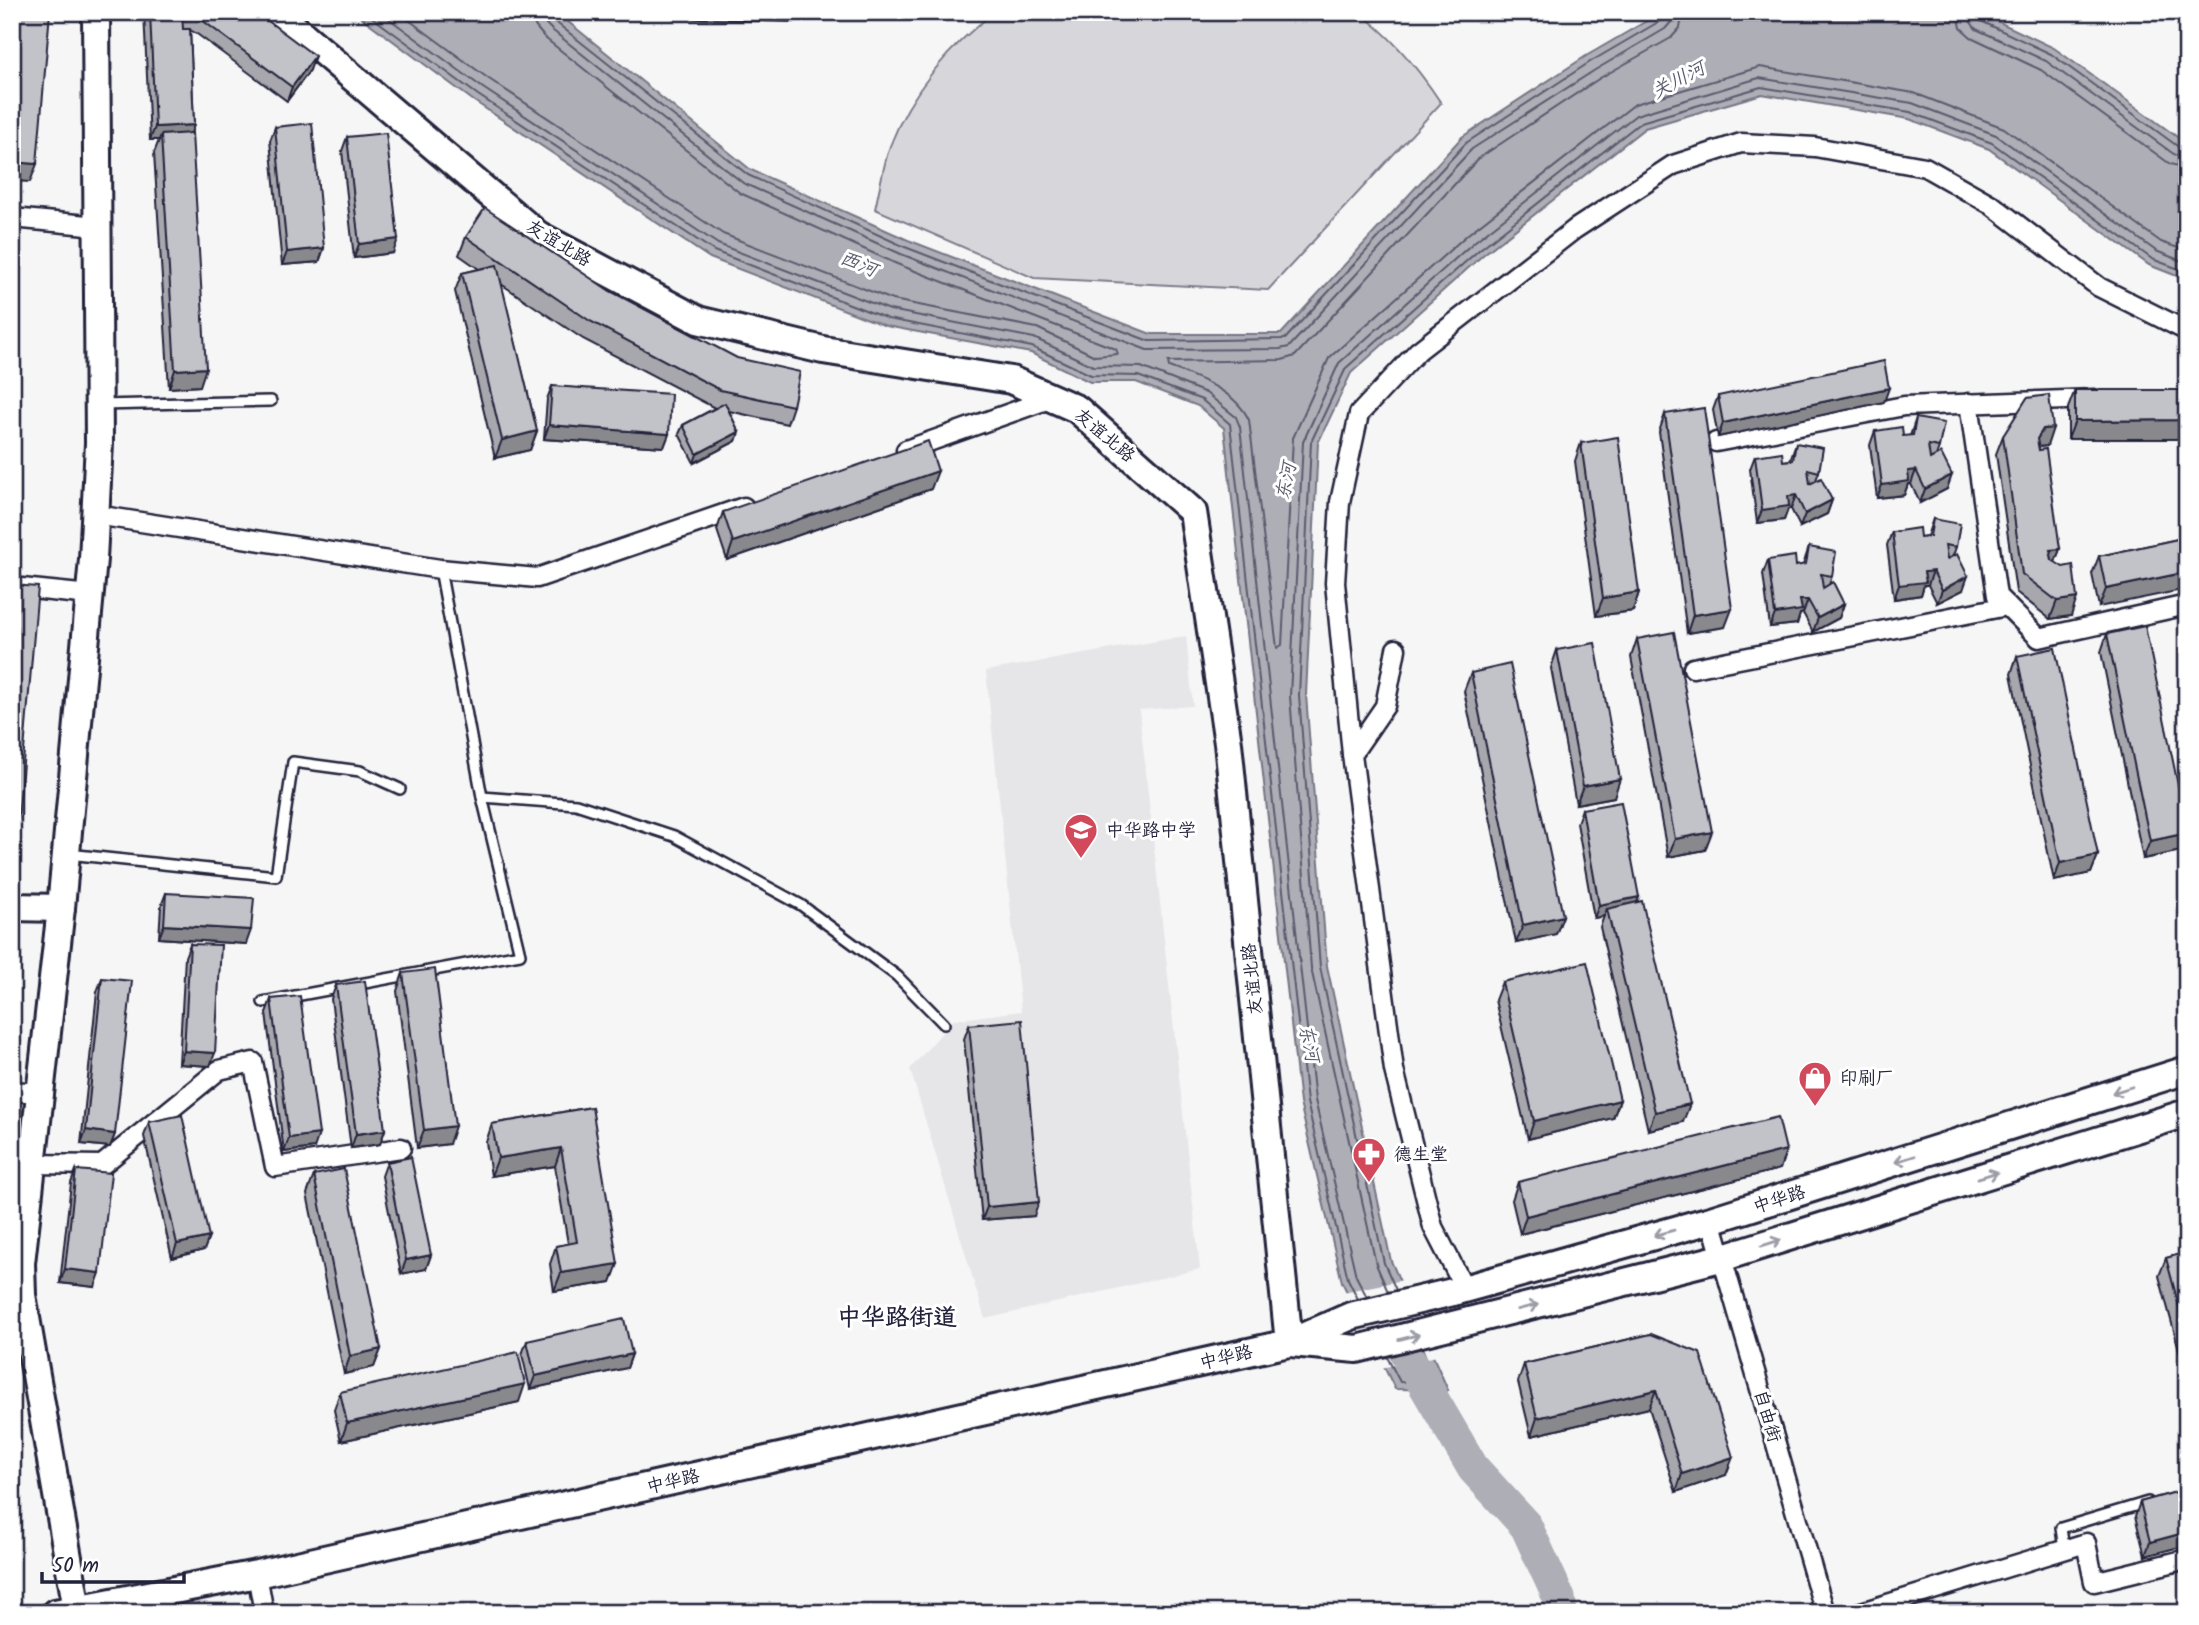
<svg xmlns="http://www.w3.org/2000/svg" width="2199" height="1625" font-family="Kalam,'LXGW WenKai TC',sans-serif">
<rect width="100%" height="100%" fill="#f6f6f7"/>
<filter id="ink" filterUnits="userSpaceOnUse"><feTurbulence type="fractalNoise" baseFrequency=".0143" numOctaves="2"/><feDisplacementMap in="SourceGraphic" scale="14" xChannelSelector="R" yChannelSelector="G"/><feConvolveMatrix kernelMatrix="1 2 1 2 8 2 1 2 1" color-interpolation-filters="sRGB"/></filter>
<g filter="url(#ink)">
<polygon fill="#e6e6e9" points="1186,636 1193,706 1139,710 1200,1269 985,1319 910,1069 953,1020 1021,1011 986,671"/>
<path fill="#d7d7db" stroke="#7c7c8b" stroke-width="2" d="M 995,12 L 1358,12 C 1392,36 1418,68 1441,103 L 1268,290 L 1034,278 L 875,209 C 880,188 883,166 890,146 C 910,93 950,45 995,12 Z"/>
<polygon fill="#aeaeb7" stroke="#767685" stroke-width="2" points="354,12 556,12 751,170 908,240 1151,334 1281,334 1462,137 1586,56 1662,12 1978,12 2054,48 2187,144 2187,280 2149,265 1989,149 1909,119 1762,94 1645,128 1484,254 1351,373 1318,443 1306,695 1327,966 1391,1261 1448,1390 1395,1389 1342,1282 1300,1103 1224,428 1198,406 1136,382 1090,382 1031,353 886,326 710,258 474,101"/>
<polygon fill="#f6f6f7" points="1403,1280 1437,1356 1381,1368 1343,1292"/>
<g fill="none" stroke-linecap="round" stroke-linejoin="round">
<g stroke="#5a5a6d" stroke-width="2">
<polyline points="365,12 478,95 714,251 888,319 1032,347 1091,375 1138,376 1202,400 1230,424 1307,1102 1348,1279 1358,1299"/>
<polyline points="380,12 483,88 718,244 890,310 1034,338 1093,366 1141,367 1206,393 1236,417 1240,427 1315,1100 1356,1276 1367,1297"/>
<polyline points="398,12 489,79 723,234 893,300 1037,328 1095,356 1118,354 1116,349 897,264 740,193 545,38 535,26 532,12"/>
<polyline points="543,12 544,22 552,30 743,183 901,254 1147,350 1280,349 1289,347 1472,149 1595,70 1665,29 1672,21 1673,12"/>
<polyline points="551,12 552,18 558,24 748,175 905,247 1149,341 1285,339 1466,143 1590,62 1660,21 1664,12"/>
<path d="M 1683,12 L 1680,28 L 1671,38 L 1600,78 L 1479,158 L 1295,356 L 1282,360 L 1168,362 L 1169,367 C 1198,378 1235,390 1249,420 L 1277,648 L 1282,645 L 1293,438 L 1329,358 L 1468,234 L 1635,104 L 1760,67 L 1914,93 L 2004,128 L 2161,242 L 2187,251"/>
<polyline points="1958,12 1961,28 1971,37 2041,70 2170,164 2187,168"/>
<polyline points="1968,12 1970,21 1976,29 2046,61 2175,155 2187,158"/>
<polyline points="1977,12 1981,21 2051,54 2180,148 2187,149"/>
<polyline points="1396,1290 1384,1263 1320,967 1299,695 1311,442 1346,368 1480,249 1641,122 1761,87 1910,112 1992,143 2152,259 2187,272"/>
<polyline points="1388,1292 1376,1264 1311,968 1290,696 1303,442 1339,363 1474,242 1636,115 1759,78 1912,103 1996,135 2156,251 2187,263"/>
<polyline points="1387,1357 1400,1382 1432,1383 1435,1378 1422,1348"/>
</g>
<polyline stroke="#aeaeb7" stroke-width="33" points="1404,1350 1473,1468 1526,1526 1559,1598 1561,1613"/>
<defs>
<g id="lane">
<polyline points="100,405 271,401"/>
<polyline points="482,797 576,804 674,836 801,905 897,976 944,1024"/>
<polyline points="68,854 276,876 293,762 360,771 400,789"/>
<polyline points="263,1002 520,954 482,797 440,569"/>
<polyline points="2064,1549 2061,1528 2148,1502"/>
</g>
<g id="street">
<polyline points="12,218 98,226"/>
<polyline points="1969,403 1997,596 2039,638 2187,605"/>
<polyline points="1716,442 1904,406 2094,399"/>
<polyline points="906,450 1052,398"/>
<polyline points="96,515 440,569 537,578 744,507"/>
<polyline points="12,587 90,595"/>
<polyline points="1396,649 1385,706 1352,754 1394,1070 1433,1227 1465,1289"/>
<polyline points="1693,668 2007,606"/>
<polyline points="1352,754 1335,583 1340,502 1359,414 1418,351 1575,229 1673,165 1741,143 1815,147 1925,167 1992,205 2099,287 2187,331"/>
<polyline points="12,1091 40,1093"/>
<polyline points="32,1164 102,1165 219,1070 253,1062 275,1167 401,1148"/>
<polyline points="1711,1220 1825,1613"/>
<polyline points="257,1574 264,1613"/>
<polyline points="1858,1613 2086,1543 2094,1582 2187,1559"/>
</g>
<g id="secondary">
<polyline points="276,12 538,235 698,320 823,350 1011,380 1077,409 1193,512 1228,743 1289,1343"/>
<polyline points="12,907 61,908"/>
<polyline points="1291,1343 1357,1349 1721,1258 2187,1113"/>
<polyline points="77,1609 22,1295 21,1263 61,908 93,559 99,443 96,12"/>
<polyline points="55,1613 257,1574 1289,1343 1351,1316 1453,1292 1711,1220 2187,1070"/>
</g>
</defs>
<use href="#lane" stroke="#22223b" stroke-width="14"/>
<use href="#street" stroke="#22223b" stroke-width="23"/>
<use href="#secondary" stroke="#22223b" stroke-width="32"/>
<use href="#lane" stroke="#fff" stroke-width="9"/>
<use href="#street" stroke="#fff" stroke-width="18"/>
<use href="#secondary" stroke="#fff" stroke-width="26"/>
</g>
<g fill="#a7a7ad" stroke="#22223b" stroke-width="2">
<polygon points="144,12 256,12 310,70 287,101 197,34 190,30 194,125 191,133 200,386 169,388 154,153 159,140 150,140"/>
<polygon points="275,127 324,248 319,262 282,265 270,141"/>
<polygon points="347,137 393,253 354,258 342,151"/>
<polygon points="466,237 610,291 793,406 787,424 729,411 739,432 736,441 694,463 679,434 683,425 715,408 583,339 501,284 537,431 530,450 495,458 455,291 462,273 479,269 459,255"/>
<polygon points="552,386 669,434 664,447 544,439 547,399"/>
<polygon points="2075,390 2187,390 2187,439 2068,439 2068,408"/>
<polygon points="1718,396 1884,402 1718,437 1713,410"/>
<polygon points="1665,414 1725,627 1687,633 1659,432"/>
<polygon points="1916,418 1939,447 1936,456 1947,489 1920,503 1911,484 1908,484 1904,495 1877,498 1870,445 1875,431 1903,436 1910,436"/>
<polygon points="2003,436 2047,446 2038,447 2060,549 2055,562 2071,616 2050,619 2016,592 1996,454"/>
<polygon points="1581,443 1639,592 1633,611 1596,616 1575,461"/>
<polygon points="1796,443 1819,472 1816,480 1832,500 1827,514 1800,527 1791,509 1788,509 1784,520 1757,523 1750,469 1755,456 1783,461 1790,460"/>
<polygon points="931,489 727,560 717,530 723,512"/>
<polygon points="1933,519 1956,547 1953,556 1963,590 1937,603 1928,585 1924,585 1921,595 1894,599 1887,545 1892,532 1920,537 1927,536"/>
<polygon points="2187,537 2099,607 2092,574 2099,556"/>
<polygon points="1809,547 1832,576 1829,585 1844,604 1839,618 1813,632 1803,613 1800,614 1797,624 1770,627 1763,574 1768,560 1796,566 1803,565"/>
<polygon points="2107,634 2181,851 2143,859 2101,652"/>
<polygon points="1637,639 1705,850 1668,857 1631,657"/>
<polygon points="1557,650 1614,797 1576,804 1551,668"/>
<polygon points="2017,656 2098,855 2091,873 2054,881 2011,674"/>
<polygon points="1471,673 1563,916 1556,934 1516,943 1464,691"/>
<polygon points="1582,809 1639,897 1637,902 1683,1122 1648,1130 1600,927 1604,916 1594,918 1577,823"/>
<polygon points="166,893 246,944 159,938 161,906"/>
<polygon points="190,944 210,1066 179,1064 185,957"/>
<polygon points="403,973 449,1144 417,1148 397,991"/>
<polygon points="102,978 115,1134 110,1147 81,1144 97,992"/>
<polygon points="1502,982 1620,1100 1613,1118 1528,1139 1495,1000"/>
<polygon points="336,985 385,1130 380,1144 351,1148 331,999"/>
<polygon points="271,999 314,1148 284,1152 266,1013"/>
<polygon points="969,1025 1034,1216 982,1220 964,1039"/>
<polygon points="592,1107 611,1282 554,1291 550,1264 556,1246 568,1244 555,1166 491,1176 486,1142 492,1124"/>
<polygon points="149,1122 209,1237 204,1250 172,1258 144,1136"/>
<polygon points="1786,1150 1780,1169 1520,1234 1512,1200 1518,1182"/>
<polygon points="387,1162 431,1255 426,1269 401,1274 382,1176"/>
<polygon points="76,1170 95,1287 60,1283 71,1183"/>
<polygon points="314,1175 381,1349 374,1367 344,1374 307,1194"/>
<polygon points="2187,1252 2187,1379 2159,1276 2166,1258"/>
<polygon points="1651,1334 1726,1475 1676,1492 1649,1408 1531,1436 1518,1382 1524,1364"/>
<polygon points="527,1341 632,1354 627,1368 530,1389 522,1354"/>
<polygon points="340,1392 519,1402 341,1441 334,1410"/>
<polygon points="2187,1489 2145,1556 2135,1516 2140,1502"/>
</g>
<g fill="#88888d" stroke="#22223b" stroke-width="2">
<polygon points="675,12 797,12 794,22 673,18"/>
<polygon points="315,56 310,70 287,101 292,87"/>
<polygon points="194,125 189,138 161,135 159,140 150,140 155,127"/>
<polygon points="12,162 37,164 30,182 12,181"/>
<polygon points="398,239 393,253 354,258 359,244"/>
<polygon points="324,248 319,262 282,265 287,252"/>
<polygon points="206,368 200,386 169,388 175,370"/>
<polygon points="1889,388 1884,402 1718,437 1723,423"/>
<polygon points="2187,420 2187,439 2068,439 2075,421"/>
<polygon points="549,425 669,434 664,447 544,439"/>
<polygon points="2053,428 2047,446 2037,447 2037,439 2043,429"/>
<polygon points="537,431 530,450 495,458 502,440"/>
<polygon points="739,432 736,441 694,463 697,454"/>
<polygon points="1916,470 1911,484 1908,484 1904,495 1877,498 1882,485 1908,471"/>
<polygon points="938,471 931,489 727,560 733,542"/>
<polygon points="1952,475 1947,489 1920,503 1925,489"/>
<polygon points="1796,495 1791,509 1788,509 1784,520 1757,523 1762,510 1788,496"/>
<polygon points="1832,500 1827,514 1800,527 1805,514"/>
<polygon points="2060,549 2053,567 2050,550"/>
<polygon points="1933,571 1928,585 1924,585 1921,595 1894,599 1899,585 1924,572"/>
<polygon points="2187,572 2187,589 2099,607 2106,589"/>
<polygon points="1968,576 1963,590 1937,603 1942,590"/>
<polygon points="1639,592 1633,611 1596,616 1603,598"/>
<polygon points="2077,598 2071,616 2050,619 2057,601"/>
<polygon points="1800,600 1808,600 1803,613 1800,614 1797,624 1770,627 1775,614"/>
<polygon points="1844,604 1839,618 1813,632 1818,618"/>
<polygon points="1732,609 1725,627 1687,633 1693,615"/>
<polygon points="1620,779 1614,797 1576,804 1583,786"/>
<polygon points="1712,832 1705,850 1668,857 1675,839"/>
<polygon points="2187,833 2181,851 2143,859 2150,841"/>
<polygon points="2098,855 2091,873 2054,881 2060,863"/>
<polygon points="1639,897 1634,911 1607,909 1604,916 1594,918 1599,905"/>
<polygon points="1563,916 1556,934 1516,943 1523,925"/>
<polygon points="164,925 251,930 246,944 159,938"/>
<polygon points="184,1051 215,1053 210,1066 179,1064"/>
<polygon points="1620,1100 1613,1118 1528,1139 1534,1121"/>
<polygon points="1690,1104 1683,1122 1648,1130 1655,1112"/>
<polygon points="455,1126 449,1144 417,1148 424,1130"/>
<polygon points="86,1130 115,1134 110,1147 81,1144"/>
<polygon points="385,1130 380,1144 351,1148 356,1134"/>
<polygon points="319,1134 314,1148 284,1152 289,1138"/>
<polygon points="561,1148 555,1166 491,1176 498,1158"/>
<polygon points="1786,1150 1780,1169 1520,1234 1526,1216"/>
<polygon points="1039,1202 1034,1216 982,1220 987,1207"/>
<polygon points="209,1237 204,1250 172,1258 177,1244"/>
<polygon points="431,1255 426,1269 401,1274 406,1260"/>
<polygon points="618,1264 611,1282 554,1291 561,1273"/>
<polygon points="65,1269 100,1273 95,1287 60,1283"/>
<polygon points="381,1349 374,1367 344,1374 350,1356"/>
<polygon points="632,1354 627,1368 530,1389 535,1376"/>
<polygon points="525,1384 519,1402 341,1441 347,1423"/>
<polygon points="1656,1390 1649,1408 1531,1436 1537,1418"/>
<polygon points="1733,1457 1726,1475 1676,1492 1682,1474"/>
<polygon points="2187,1532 2187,1545 2145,1556 2150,1542"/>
</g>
<g fill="#c2c2c9" stroke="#22223b" stroke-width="2">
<polygon points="12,12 50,12 37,164 12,162"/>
<polygon points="150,12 182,12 183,29 190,29 194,125 155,127"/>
<polygon points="188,12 256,12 315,56 292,87 202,20"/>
<polygon points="312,123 324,248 287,252 275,127"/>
<polygon points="192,133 206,368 175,370 161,135"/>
<polygon points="386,133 398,239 359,244 347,137"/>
<polygon points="485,208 610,291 737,358 800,372 793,406 720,390 590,321 466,237"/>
<polygon points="497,265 537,431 502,440 462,273"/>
<polygon points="1884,361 1889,388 1723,423 1718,396"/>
<polygon points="552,386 671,394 669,434 549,425"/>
<polygon points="2075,390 2187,390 2187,420 2075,421"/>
<polygon points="2049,395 2053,428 2043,429 2037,439 2039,450 2046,449 2060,549 2050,550 2052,560 2063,567 2073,565 2077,598 2057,601 2022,574 2003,436 2027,398"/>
<polygon points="725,403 739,432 697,454 683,425"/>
<polygon points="1704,408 1732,609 1693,615 1665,414"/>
<polygon points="1916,418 1944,423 1939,447 1928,445 1930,459 1941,453 1952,475 1925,489 1916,470 1908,471 1909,481 1882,485 1875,431 1902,427 1903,436 1913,435"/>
<polygon points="1618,437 1639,592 1603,598 1581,443"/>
<polygon points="928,441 938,471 733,542 723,512"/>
<polygon points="1796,443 1823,448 1819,472 1808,469 1810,484 1821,478 1832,500 1805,514 1796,495 1788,496 1789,506 1762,510 1755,456 1782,452 1783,461 1793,460"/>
<polygon points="1933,519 1960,524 1956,547 1945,545 1947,559 1957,554 1968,576 1942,590 1933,571 1924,572 1926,582 1899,585 1892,532 1919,528 1920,537 1930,536"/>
<polygon points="2187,537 2187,572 2106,589 2099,556"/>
<polygon points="1809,547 1836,552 1832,576 1821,574 1823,588 1833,582 1844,604 1818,618 1808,600 1800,600 1802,610 1775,614 1768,560 1795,556 1796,566 1806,564"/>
<polygon points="12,585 38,587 14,868 12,868"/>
<polygon points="2145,626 2187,829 2187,833 2150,841 2107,634"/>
<polygon points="1674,632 1712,832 1675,839 1637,639"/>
<polygon points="1595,643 1620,779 1583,786 1557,650"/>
<polygon points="2055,648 2098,855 2060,863 2017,656"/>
<polygon points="1510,664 1563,916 1523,925 1471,673"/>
<polygon points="1621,802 1639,897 1599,905 1582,809"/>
<polygon points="166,893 254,898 251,930 164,925"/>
<polygon points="1642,901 1690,1104 1655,1112 1607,909"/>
<polygon points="190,944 221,945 215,1053 184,1051"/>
<polygon points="1587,962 1620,1100 1534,1121 1502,982"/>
<polygon points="435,969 455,1126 424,1130 403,973"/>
<polygon points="102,978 132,981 115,1134 86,1130"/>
<polygon points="365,981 385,1130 356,1134 336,985"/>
<polygon points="300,996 319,1134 289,1138 271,999"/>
<polygon points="1022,1020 1039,1202 987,1207 969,1025"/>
<polygon points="592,1107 618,1264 561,1273 556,1246 577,1242 561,1148 498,1158 492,1124"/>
<polygon points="182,1115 209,1237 177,1244 149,1122"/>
<polygon points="1778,1117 1786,1150 1526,1216 1518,1182"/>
<polygon points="411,1157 431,1255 406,1260 387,1162"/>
<polygon points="344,1169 381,1349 350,1356 314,1175"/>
<polygon points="76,1170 111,1173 100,1273 65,1269"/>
<polygon points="2187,1252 2187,1336 2166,1258"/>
<polygon points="624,1319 632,1354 535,1376 527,1341"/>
<polygon points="1651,1334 1700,1353 1733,1457 1682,1474 1656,1390 1537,1418 1524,1364"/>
<polygon points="518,1352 525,1384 347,1423 340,1392"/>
<polygon points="2187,1489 2187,1532 2150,1542 2140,1502"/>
</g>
<defs><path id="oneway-shaft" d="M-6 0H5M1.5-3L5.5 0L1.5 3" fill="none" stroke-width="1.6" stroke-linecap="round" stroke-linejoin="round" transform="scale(1.75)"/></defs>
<g stroke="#9c9ca7">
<use href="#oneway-shaft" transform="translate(2122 1090) rotate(162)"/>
<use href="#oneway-shaft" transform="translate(1905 1159) rotate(162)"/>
<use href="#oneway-shaft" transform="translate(1988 1175) rotate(-17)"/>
<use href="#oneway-shaft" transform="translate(1664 1233) rotate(164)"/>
<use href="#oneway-shaft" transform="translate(1771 1243) rotate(-17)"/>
<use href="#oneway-shaft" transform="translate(1528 1307) rotate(-14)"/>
<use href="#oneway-shaft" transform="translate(1409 1337) rotate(-14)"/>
</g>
</g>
<defs>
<symbol id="school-pin" viewBox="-11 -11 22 30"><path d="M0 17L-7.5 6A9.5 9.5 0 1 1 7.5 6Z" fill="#d1495b" stroke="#fff"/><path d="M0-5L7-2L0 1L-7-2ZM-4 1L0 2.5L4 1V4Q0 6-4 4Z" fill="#fff"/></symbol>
<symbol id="shop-pin" viewBox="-11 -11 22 30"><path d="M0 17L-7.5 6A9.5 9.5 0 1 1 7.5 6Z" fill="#d1495b" stroke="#fff"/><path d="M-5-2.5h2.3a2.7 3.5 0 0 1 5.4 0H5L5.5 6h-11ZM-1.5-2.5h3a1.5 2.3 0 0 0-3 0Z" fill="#fff"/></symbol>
<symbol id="pharmacy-pin" viewBox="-11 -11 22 30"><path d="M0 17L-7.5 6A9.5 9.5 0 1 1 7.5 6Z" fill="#d1495b" stroke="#fff"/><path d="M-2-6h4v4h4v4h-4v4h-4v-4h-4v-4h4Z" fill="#fff"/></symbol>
</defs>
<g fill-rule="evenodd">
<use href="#school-pin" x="1062" y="811" width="38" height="52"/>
<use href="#shop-pin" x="1796" y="1059" width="38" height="52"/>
<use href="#pharmacy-pin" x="1350" y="1135" width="38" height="52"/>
</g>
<g text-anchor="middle" stroke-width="6" stroke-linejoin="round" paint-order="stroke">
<g font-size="18" fill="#22223b" stroke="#fff">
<text transform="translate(559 243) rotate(31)" y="6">友谊北路</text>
<text transform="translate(1105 435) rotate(40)" y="6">友谊北路</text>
<text transform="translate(1252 979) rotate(-96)" y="6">友谊北路</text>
<text transform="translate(1779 1199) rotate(-18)" y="6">中华路</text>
<text transform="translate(1226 1357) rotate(-13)" y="6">中华路</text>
<text transform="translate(1768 1416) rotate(74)" y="6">自由街</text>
<text transform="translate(673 1481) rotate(-13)" y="6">中华路</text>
</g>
<g font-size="18" fill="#22223b" stroke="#fff" text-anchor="start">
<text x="1106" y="836">中华路中学</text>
<text x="1840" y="1084">印刷厂</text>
<text x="1394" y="1160">德生堂</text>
</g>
<g font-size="19" font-style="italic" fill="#5a5a6d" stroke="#fff">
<text transform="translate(1678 79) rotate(-28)" y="7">关川河</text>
<text transform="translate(859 263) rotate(22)" y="7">西河</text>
<text transform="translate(1285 481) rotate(-78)" y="7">东河</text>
<text transform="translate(1310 1043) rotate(78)" y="7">东河</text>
</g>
<g font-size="24" font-weight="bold" fill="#22223b" stroke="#fff">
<text x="897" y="1325">中华路街道</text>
</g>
</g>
<rect width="2199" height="1625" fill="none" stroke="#fff" stroke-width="42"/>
<rect x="21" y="21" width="2157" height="1583" fill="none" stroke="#22223b" stroke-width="2.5" filter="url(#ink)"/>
<path d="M42 1572v10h142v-10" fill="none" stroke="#22223b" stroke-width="3.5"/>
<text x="52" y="1572" font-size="21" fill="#22223b" stroke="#ffffff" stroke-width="5" paint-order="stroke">50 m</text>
</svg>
